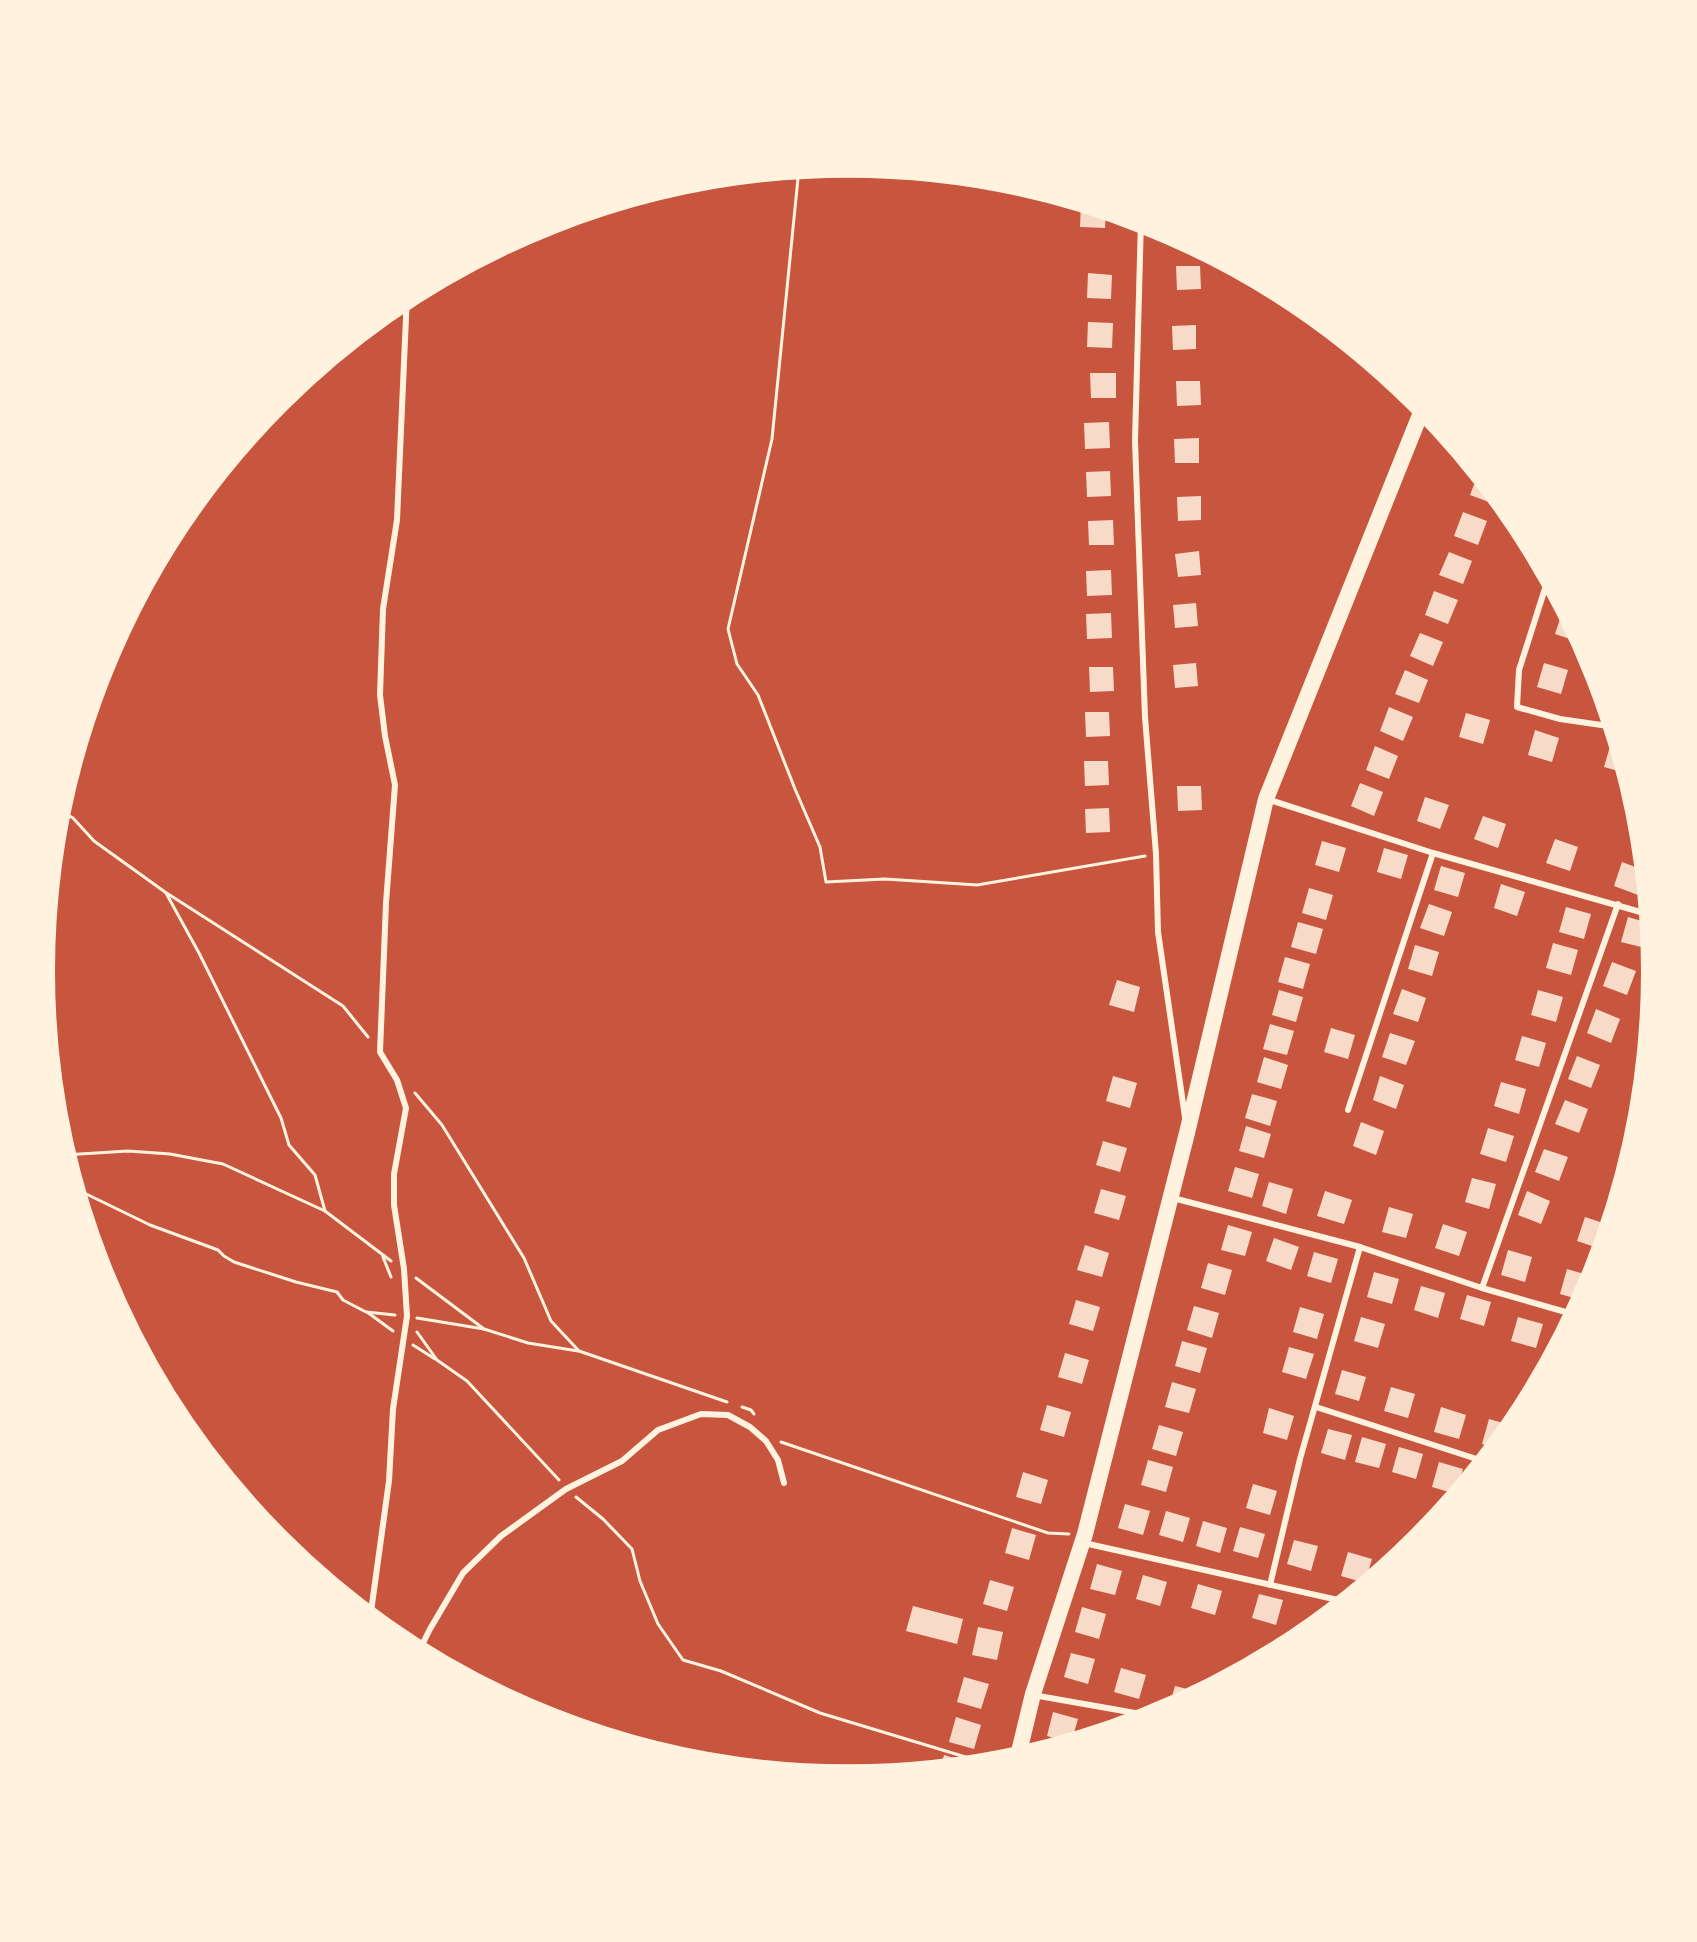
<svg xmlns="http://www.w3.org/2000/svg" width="1697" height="1942" font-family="'DejaVu Sans',sans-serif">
<rect width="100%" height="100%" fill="#c8553d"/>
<g fill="#f7dbc8">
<polygon points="1081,202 1106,209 1105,228 1080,227"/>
<polygon points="1194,244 1196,245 1209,252 1194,252"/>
<polygon points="1176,266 1200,266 1201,289 1177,290"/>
<polygon points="1088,273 1112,275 1111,299 1087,298"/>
<polygon points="1088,322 1113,323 1112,348 1087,347"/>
<polygon points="1196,325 1196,349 1173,350 1172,326"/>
<polygon points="1090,373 1116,373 1116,398 1091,398"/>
<polygon points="1176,381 1200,381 1201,405 1177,406"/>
<polygon points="1109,422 1110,448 1085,449 1084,423"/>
<polygon points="1199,438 1199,463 1175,463 1174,439"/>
<polygon points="1110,471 1111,496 1087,497 1086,472"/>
<polygon points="1479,472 1498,495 1494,504 1470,495"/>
<polygon points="1201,496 1201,520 1178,521 1177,497"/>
<polygon points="1463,512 1487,521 1478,545 1454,536"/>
<polygon points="1113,520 1114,545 1089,545 1088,521"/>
<polygon points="1199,551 1201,575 1178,577 1175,554"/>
<polygon points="1449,552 1472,561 1463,584 1439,575"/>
<polygon points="1111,570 1112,595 1087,596 1086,571"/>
<polygon points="1434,591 1458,600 1448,624 1425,615"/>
<polygon points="1196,603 1198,626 1175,628 1173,605"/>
<polygon points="1563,610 1568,611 1581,635 1579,642 1555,634"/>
<polygon points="1111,613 1112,638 1087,639 1086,614"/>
<polygon points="1420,633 1443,642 1433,666 1410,656"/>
<polygon points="1196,663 1198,686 1175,688 1173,665"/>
<polygon points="1544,663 1568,670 1561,694 1537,687"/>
<polygon points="1089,667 1113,667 1114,691 1090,692"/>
<polygon points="1405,670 1428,680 1419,703 1395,694"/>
<polygon points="1389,707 1413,717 1403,741 1380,731"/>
<polygon points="1085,712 1109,712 1110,736 1086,737"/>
<polygon points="1466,713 1490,720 1483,744 1459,737"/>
<polygon points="1535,730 1559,738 1552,762 1528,755"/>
<polygon points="1611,743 1620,745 1629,774 1604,767"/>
<polygon points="1375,746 1398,756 1389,779 1366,770"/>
<polygon points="1084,761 1108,761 1109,785 1085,786"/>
<polygon points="1360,783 1383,792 1374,816 1351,806"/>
<polygon points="1177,786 1201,786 1202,810 1178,811"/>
<polygon points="1425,797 1449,805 1440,829 1417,821"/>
<polygon points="1109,808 1110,832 1086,833 1085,809"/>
<polygon points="1483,816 1506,824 1498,848 1474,839"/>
<polygon points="1555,839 1578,847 1570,871 1546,863"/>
<polygon points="1322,841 1346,848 1339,872 1315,865"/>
<polygon points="1384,848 1408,855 1401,879 1377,872"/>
<polygon points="1622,862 1646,871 1638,895 1614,886"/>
<polygon points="1441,866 1465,873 1458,897 1434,890"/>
<polygon points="1501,884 1525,892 1517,916 1494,908"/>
<polygon points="1309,888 1333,895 1326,920 1302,913"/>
<polygon points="1429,904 1452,912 1444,936 1420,928"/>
<polygon points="1566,907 1591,914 1584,939 1559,932"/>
<polygon points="1628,917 1652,924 1645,948 1621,942"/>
<polygon points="1298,922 1323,929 1316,954 1291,947"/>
<polygon points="1553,943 1578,950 1571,975 1546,968"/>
<polygon points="1415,945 1439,952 1432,976 1408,969"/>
<polygon points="1285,957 1310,964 1303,989 1278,982"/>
<polygon points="1612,962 1636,971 1627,995 1603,986"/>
<polygon points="1117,980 1140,987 1134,1012 1109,1005"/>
<polygon points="1402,989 1426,998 1418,1022 1393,1014"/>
<polygon points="1279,990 1303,997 1296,1022 1272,1015"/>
<polygon points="1538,990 1563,997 1556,1022 1531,1015"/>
<polygon points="1596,1009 1620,1019 1611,1043 1587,1033"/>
<polygon points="1270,1024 1294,1031 1287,1055 1263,1049"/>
<polygon points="1331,1028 1355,1035 1348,1059 1324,1052"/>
<polygon points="1390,1033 1415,1041 1406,1065 1382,1057"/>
<polygon points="1522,1036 1546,1043 1539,1067 1515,1060"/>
<polygon points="1577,1056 1600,1065 1591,1088 1568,1079"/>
<polygon points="1264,1057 1288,1065 1281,1089 1257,1082"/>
<polygon points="1113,1076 1137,1083 1130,1108 1106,1101"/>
<polygon points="1380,1076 1404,1085 1396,1109 1373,1100"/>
<polygon points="1501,1082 1526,1089 1519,1114 1494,1106"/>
<polygon points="1252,1094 1277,1101 1270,1126 1245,1118"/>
<polygon points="1565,1100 1588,1109 1579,1133 1555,1124"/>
<polygon points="1361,1122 1384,1131 1376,1155 1353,1146"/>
<polygon points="1246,1126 1271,1134 1264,1158 1239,1151"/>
<polygon points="1488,1128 1514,1136 1506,1162 1480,1154"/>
<polygon points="1103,1141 1127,1148 1120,1172 1096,1165"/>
<polygon points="1544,1149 1568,1157 1559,1181 1535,1172"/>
<polygon points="1235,1167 1259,1174 1252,1198 1228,1191"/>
<polygon points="1472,1178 1496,1184 1489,1209 1465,1202"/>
<polygon points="1269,1182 1293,1189 1286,1214 1262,1206"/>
<polygon points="1101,1189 1126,1196 1119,1220 1094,1213"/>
<polygon points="1325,1191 1352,1200 1344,1224 1317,1216"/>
<polygon points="1527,1191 1550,1201 1541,1224 1518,1215"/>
<polygon points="1389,1207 1413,1214 1406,1238 1382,1232"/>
<polygon points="1585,1217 1609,1225 1601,1249 1577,1241"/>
<polygon points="1443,1224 1467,1232 1459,1256 1435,1248"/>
<polygon points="1228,1225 1252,1232 1245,1256 1221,1250"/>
<polygon points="1274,1238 1299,1247 1291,1270 1266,1261"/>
<polygon points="1085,1245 1109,1253 1102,1277 1077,1270"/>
<polygon points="1508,1250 1532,1257 1525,1282 1501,1275"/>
<polygon points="1314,1252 1338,1259 1331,1283 1307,1276"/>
<polygon points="1208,1263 1232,1270 1225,1295 1201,1288"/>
<polygon points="1567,1269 1591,1276 1584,1301 1560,1294"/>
<polygon points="1374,1272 1399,1279 1392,1304 1367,1297"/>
<polygon points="1421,1286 1445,1293 1438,1318 1414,1310"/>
<polygon points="1467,1295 1491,1302 1484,1326 1460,1319"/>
<polygon points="1076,1300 1100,1307 1093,1331 1069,1324"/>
<polygon points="1194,1306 1219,1313 1212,1338 1187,1330"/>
<polygon points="1300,1307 1324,1314 1317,1339 1293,1332"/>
<polygon points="1361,1317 1385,1324 1378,1348 1354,1341"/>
<polygon points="1518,1317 1543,1324 1536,1348 1511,1341"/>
<polygon points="1182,1341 1207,1348 1200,1373 1175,1366"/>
<polygon points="1289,1347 1314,1354 1306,1379 1282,1372"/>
<polygon points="1065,1353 1089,1360 1082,1384 1058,1377"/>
<polygon points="1342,1370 1366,1377 1359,1401 1335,1394"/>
<polygon points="1172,1382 1196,1389 1189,1413 1165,1407"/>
<polygon points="1391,1387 1415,1394 1408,1418 1384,1411"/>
<polygon points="1047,1405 1071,1412 1064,1437 1040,1430"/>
<polygon points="1441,1407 1466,1415 1459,1439 1434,1432"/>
<polygon points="1269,1408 1294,1416 1287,1440 1263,1433"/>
<polygon points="1489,1419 1514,1426 1497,1448 1482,1444"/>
<polygon points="1159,1425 1183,1432 1176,1456 1152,1449"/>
<polygon points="1328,1429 1352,1435 1345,1460 1321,1453"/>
<polygon points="1362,1437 1386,1444 1379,1468 1355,1462"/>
<polygon points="1399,1447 1423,1454 1416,1479 1392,1472"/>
<polygon points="1148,1460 1173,1467 1166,1492 1141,1485"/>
<polygon points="1439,1462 1463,1469 1456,1494 1432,1487"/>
<polygon points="1023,1472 1048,1480 1041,1504 1016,1497"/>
<polygon points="1253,1484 1277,1491 1270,1515 1246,1508"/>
<polygon points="1125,1504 1150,1511 1143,1535 1118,1528"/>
<polygon points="1166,1511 1190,1518 1183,1542 1159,1535"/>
<polygon points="1203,1521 1227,1528 1220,1553 1196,1546"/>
<polygon points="1240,1527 1265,1534 1258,1558 1233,1551"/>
<polygon points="1012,1528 1036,1535 1029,1560 1005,1553"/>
<polygon points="1294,1540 1318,1546 1311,1571 1287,1564"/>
<polygon points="1348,1552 1372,1559 1365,1583 1341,1576"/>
<polygon points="1097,1564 1122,1571 1115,1595 1090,1589"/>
<polygon points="1143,1575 1167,1582 1160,1606 1136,1599"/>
<polygon points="990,1580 1014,1587 1007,1611 983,1604"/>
<polygon points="1198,1584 1222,1591 1215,1615 1191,1608"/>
<polygon points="1259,1594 1283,1600 1276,1625 1252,1618"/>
<polygon points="913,1606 963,1619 957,1644 906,1631"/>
<polygon points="1082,1607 1106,1614 1099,1639 1075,1632"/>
<polygon points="1323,1608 1335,1612 1318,1626"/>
<polygon points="978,1627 1003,1632 997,1660 972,1655"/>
<polygon points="1071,1653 1095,1659 1088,1684 1064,1677"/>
<polygon points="1121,1668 1146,1675 1139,1699 1114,1692"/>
<polygon points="964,1677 989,1684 981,1709 957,1702"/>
<polygon points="1175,1686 1199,1692 1198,1696 1170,1711 1168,1710"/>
<polygon points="1053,1712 1078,1719 1071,1743 1047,1736"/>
<polygon points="956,1717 981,1725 974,1749 949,1742"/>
<polygon points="1047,1743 1061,1747 1044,1752"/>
<polygon points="944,1755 968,1762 967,1767 940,1770"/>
</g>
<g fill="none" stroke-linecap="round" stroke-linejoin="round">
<g stroke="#fff3e0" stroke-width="3">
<polyline points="799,168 772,439 728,629 737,664 758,695 795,789 820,847 826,882 885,879 977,885 1145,856"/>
<polyline points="57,809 73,818 94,841 165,892 343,1006 368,1037"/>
<polyline points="166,893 199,953 281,1118 289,1145 315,1175 325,1211 391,1261"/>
<polyline points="415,1093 442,1125 524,1258 551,1321 579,1351 727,1402"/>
<polyline points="64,1155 128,1151 170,1154 223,1164 325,1211"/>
<polyline points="74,1188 150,1225 218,1250 224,1256 234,1262 296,1282 337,1292 343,1300 366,1312 395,1315"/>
<polyline points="383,1257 391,1277"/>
<polyline points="416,1278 484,1329"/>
<polyline points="367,1312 393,1331"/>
<polyline points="417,1318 484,1329 528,1343 578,1351"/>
<polyline points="417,1332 437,1360 467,1381 559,1480"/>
<polyline points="413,1345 435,1359"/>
<polyline points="742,1407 751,1410 754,1414"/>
<polyline points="781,1442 1048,1533 1069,1534"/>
<polyline points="576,1497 603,1519 632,1549 640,1581 658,1624 683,1660 721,1671 820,1713 992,1765"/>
</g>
<g stroke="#fff3e0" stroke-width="6">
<polyline points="1141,220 1135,441 1145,717 1156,854 1158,932 1185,1117"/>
<polyline points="1549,576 1519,670 1517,707 1560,719 1615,727"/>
<polyline points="1267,799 1433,853 1651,915"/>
<polyline points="1348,1110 1433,853"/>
<polyline points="1173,1198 1360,1247 1482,1288 1576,1315"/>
<polyline points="1482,1288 1618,904"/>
<polyline points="1316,1407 1486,1462"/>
<polyline points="1084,1543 1347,1602"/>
<polyline points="1270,1585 1300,1459 1360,1247"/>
<polyline points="370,1619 389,1481 393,1409 407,1316 404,1269 394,1205 394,1174 406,1108 397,1080 380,1052 386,903 395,785 385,736 380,695 383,609 397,520 407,295"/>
<polyline points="418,1653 430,1629 463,1573 501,1536 566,1489 622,1461 658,1430 701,1414 728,1415 750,1427 766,1441 778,1460 784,1483"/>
<polyline points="1033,1695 1158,1717"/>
</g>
<polyline stroke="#fff3e0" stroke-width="16" points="1017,1760 1033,1694 1085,1534 1187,1133 1266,799 1424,405"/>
</g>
<path d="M0 0H1697V1942H0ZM51 971a797 797 0 1 1 1594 0a797 797 0 1 1-1594 0Z" fill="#fff3e0" fill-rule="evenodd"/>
<path fill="none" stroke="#fff3e0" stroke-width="8" d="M51 971a797 797 0 1 1 1594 0a797 797 0 1 1-1594 0Z"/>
</svg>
